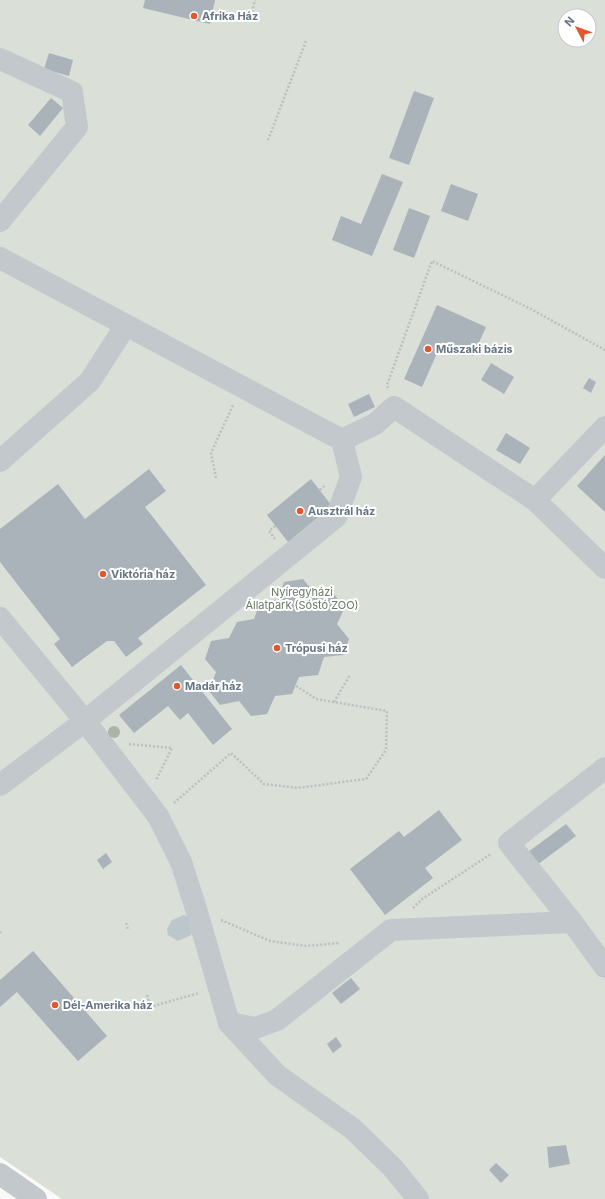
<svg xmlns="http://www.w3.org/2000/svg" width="605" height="1199" font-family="Inter,sans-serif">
<rect width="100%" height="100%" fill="#fafaf8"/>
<path fill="#dadfd7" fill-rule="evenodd" d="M 0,0 L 605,0 L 605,1199 L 62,1199 L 0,1157 ZM 565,16 L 589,16 L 589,40 L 565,40 Z"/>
<polygon fill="#bbc7cb" points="184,915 190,918 194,928 191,935 178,941 168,935 167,929 172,920"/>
<g fill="#aab3b9">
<polygon points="145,0 215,0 210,24 143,8"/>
<polygon points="49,53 73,60 69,76 44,69"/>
<polygon points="414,91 434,98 409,165 389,158"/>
<polygon points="51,98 63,108 40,136 28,125"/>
<polygon points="382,174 403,182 372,256 332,240 341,216 361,224"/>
<polygon points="451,184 478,194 468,221 441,211"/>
<polygon points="409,208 430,216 414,258 393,250"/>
<polygon points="437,305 486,327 473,356 442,342 422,387 404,379"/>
<polygon points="491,363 514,377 504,394 481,380"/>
<polygon points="589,378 596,382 591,393 583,388"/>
<polygon points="369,394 375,407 354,417 348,404"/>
<polygon points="506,433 530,448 520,464 496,450"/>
<polygon points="605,455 605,512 577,486"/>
<polygon points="149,469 166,491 145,507 206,585 138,638 143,644 126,657 114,641 107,641 72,667 54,644 60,639 0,562 0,529 58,484 85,519"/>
<polygon points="311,479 332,506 288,542 267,515"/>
<polygon points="303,579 316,595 331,591 345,607 337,624 349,639 343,655 324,657 318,675 299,677 292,694 275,696 267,714 251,716 239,701 220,705 209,691 216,672 205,659 211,641 229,638 237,622 254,619 260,602 278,600 284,582"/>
<polygon points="181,665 232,729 213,745 188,713 180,720 168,706 134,733 119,715"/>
<polygon points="439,810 462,840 425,868 433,878 385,915 350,869 399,831 404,837"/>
<polygon points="566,824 576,836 537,865 528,852"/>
<polygon points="106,853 112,862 103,869 97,860"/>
<polygon points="33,951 107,1036 78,1061 17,992 0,1007 0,980"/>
<polygon points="351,978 360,989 341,1004 332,993"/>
<polygon points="336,1037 342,1046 333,1053 327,1044"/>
<polygon points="566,1145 570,1164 549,1168 547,1147"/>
<polygon points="496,1163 509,1175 501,1183 489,1170"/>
</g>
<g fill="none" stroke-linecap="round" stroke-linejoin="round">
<g stroke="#bbbfc2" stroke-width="2.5" stroke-dasharray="2 2" stroke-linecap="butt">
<polyline points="252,12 255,0"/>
<polyline points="268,140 306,41"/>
<polyline points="388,388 387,385 432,261 529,308 605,350"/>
<polyline points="216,478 211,453 233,405"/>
<polyline points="320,490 324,486"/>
<polyline points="275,526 269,531 275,539"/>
<polyline points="334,702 350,675"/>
<polyline points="129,744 172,748 156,780"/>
<polyline points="174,803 231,753 264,784 297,788 366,779 386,750 387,711 316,699 295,685"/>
<polyline points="413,908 422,899 491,854"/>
<polyline points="221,920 270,941 306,946 339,943"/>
<polyline points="126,923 128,930"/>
<polyline points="0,932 1,933"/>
<polyline points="147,995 150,1007 199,993"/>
</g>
<g stroke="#c3c8cc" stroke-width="22">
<polyline points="0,59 72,92 77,127 0,221"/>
<polyline points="0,258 342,440 351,477 336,517 85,721 0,785"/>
<polyline points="342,440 375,424 394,407 535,500 605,568"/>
<polyline points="0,461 90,381 126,325"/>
<polyline points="535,500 605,427"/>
<polyline points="0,618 85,721 158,816 181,862 197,912 229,1023 277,1075 353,1129 393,1168 418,1199"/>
<polyline points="572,922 605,967"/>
<polyline points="229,1023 255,1028 277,1020 391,930 572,922 509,843 605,768"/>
<polyline points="0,1174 36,1199"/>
</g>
</g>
<circle fill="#aab4a7" cx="114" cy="732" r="6"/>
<g fill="#e4572e" stroke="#fff" stroke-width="1.5">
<circle cx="194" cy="16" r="4"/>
<circle cx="428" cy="349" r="4"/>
<circle cx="300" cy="511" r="4"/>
<circle cx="103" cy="574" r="4"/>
<circle cx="277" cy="648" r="4"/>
<circle cx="177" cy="686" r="4"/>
<circle cx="55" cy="1005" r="4"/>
</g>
<g text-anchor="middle" stroke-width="4" stroke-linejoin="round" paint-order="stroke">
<g font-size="11" font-weight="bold" fill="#657683" stroke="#fff" text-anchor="start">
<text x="202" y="20">Afrika Ház</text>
<text x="436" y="353">Műszaki bázis</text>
<text x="308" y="515">Ausztrál ház</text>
<text x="111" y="578">Viktória ház</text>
<text x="285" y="652">Trópusi ház</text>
<text x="185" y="690">Madár ház</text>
<text x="63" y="1009">Dél-Amerika ház</text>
</g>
<g font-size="11" fill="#687a64" stroke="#fff">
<text x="302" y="596">Nyíregyházi<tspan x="302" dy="13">Állatpark (Sóstó ZOO)</tspan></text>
</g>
</g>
<g transform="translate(577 28) rotate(311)"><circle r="19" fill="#ffffff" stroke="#c1c8cd"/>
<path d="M0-3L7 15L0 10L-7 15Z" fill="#e4572e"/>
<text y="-6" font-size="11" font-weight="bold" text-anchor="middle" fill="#657683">N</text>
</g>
</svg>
